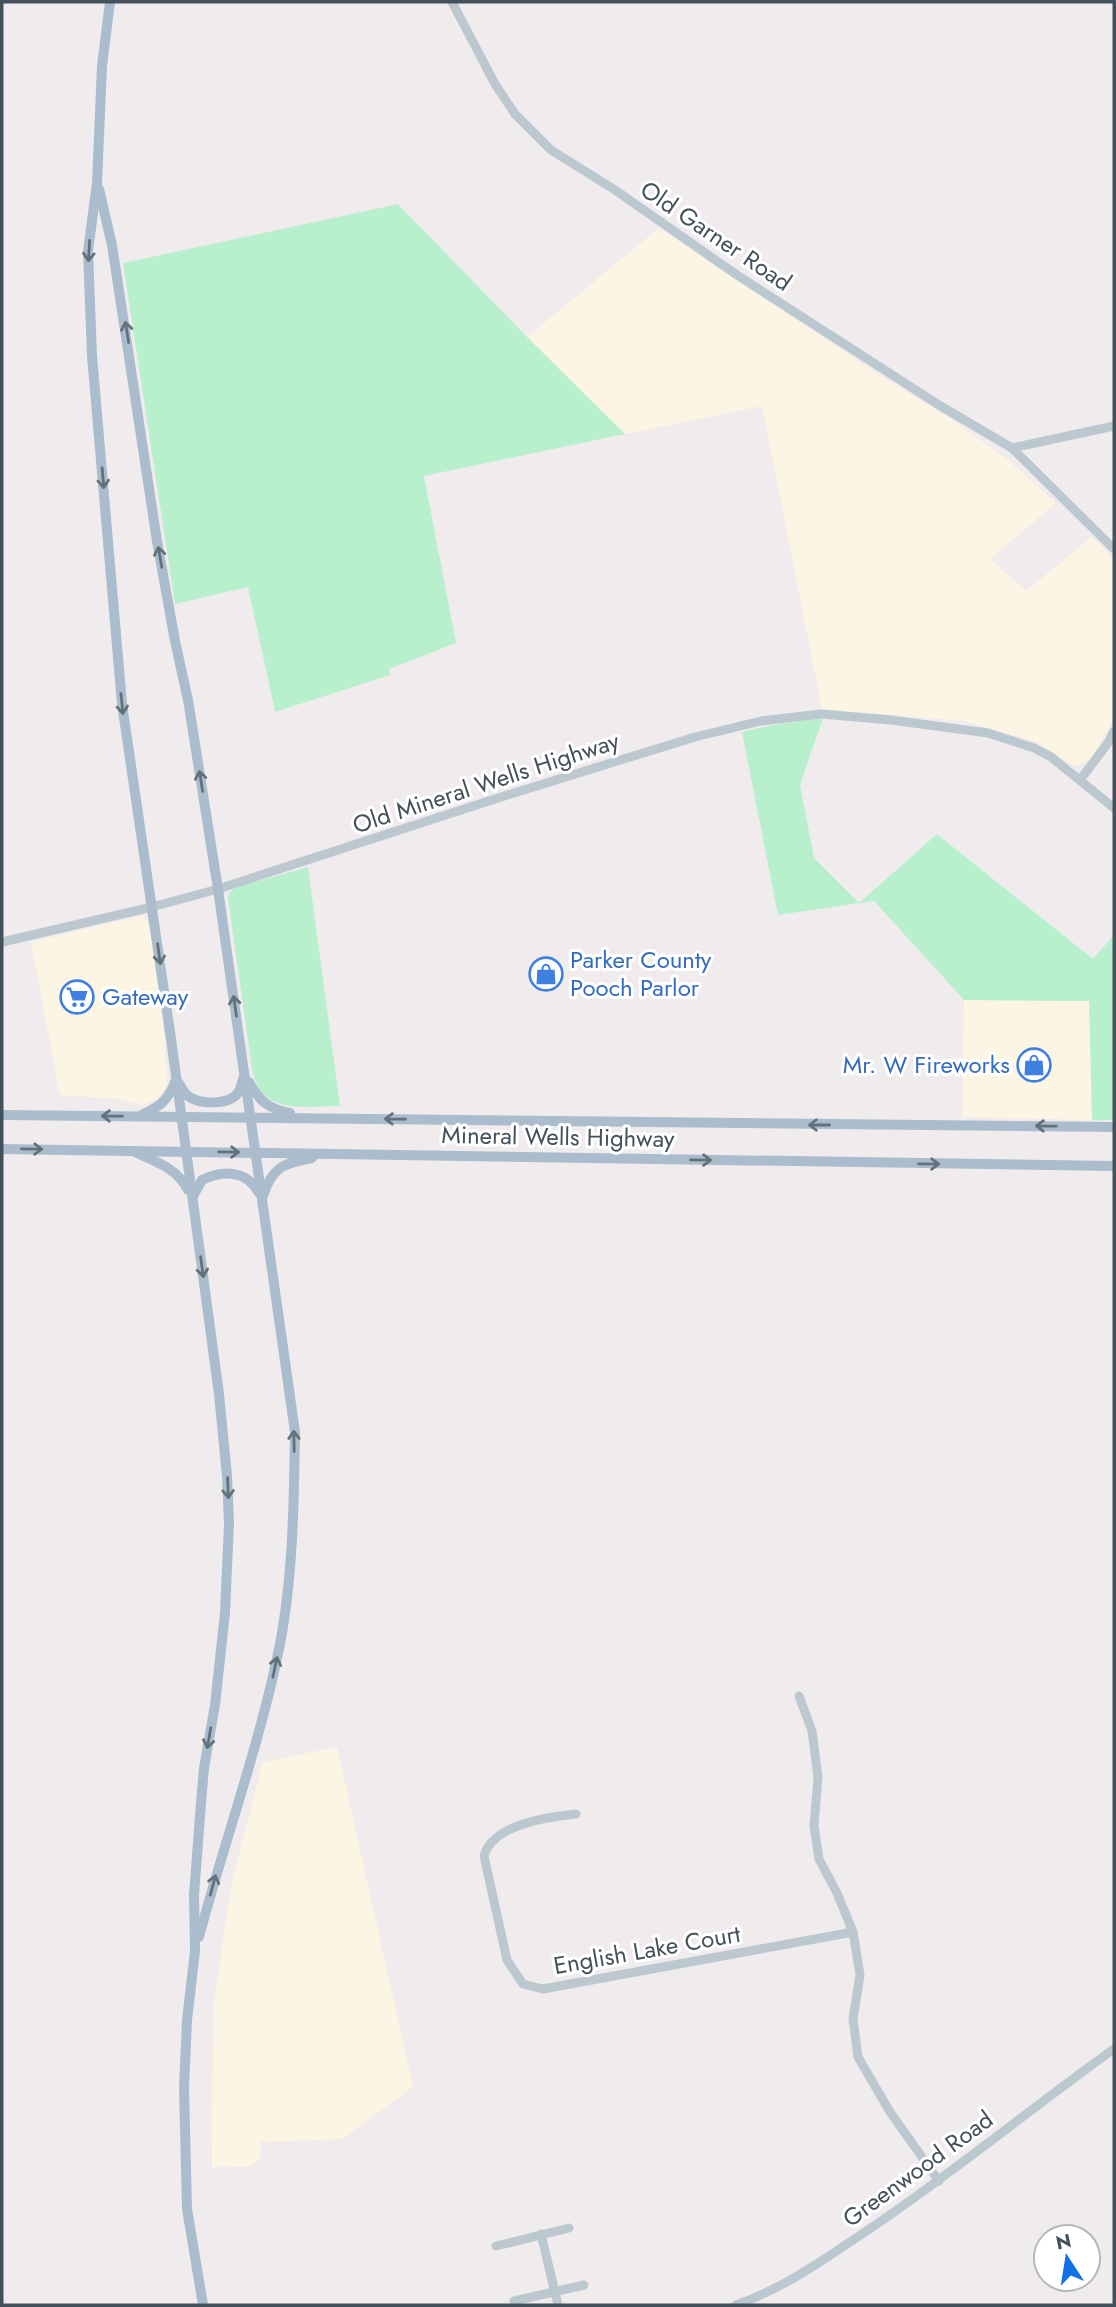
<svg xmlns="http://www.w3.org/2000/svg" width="1116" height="2307" font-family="Jost,sans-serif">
<rect width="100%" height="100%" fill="#f0eced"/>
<g fill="#fcf5e4">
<polygon points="659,228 867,367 952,420 1007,459 1056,503 990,559 1026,591 1092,537 1114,560 1114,718 1090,760 1074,766 1037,742 965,721 822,709 762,406 625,434 527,337"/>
<polygon points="142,916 151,926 165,1040 167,1085 158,1098 142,1105 120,1099 60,1095 31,942"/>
<polygon points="964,1000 1090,1001 1092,1120 962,1117"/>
<polygon points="337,1747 413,2087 342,2139 261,2142 260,2157 254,2164 246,2167 217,2166 212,2169 213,2009 231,1886 263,1762"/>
</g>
<g fill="#b8f0cd">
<polygon points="398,204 527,337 625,434 424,476 456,643 389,669 390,675 275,712 248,587 175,604 123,263"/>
<polygon points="823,718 800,785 814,858 859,903 937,834 1093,959 1114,935 1114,1120 1092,1120 1089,1001 964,1000 874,901 778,915 742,732 773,725"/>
<path d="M 308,867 L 340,1106 C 316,1106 277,1113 260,1090 C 256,1085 254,1076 252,1069 L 228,898 L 229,893 L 234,888 Z"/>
</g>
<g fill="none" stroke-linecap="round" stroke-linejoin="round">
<g stroke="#bcc8d0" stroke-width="9">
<polyline points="452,2 495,84 515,114 551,150 615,190 737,275 939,405 1012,448 1114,549"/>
<polyline points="1012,448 1114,426"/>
<polyline points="1080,780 1108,743 1114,731"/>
<polyline points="2,942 152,907 218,889 501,797 695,737 761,721 821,714 891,720 988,733 1034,748 1051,757 1114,808"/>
<polyline points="799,1696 812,1731 818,1777 814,1826 819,1859 837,1893 853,1932 860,1975 853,2019 858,2057 890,2112 939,2181"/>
<path d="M 576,1814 C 548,1817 493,1824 484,1856 L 507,1960 L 523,1984 L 543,1989 L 853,1932"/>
<polyline points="541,2234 558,2305"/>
<polyline points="496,2246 569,2228"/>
<polyline points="514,2301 584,2285"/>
<path d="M 736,2305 C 787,2287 829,2256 874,2226 C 956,2170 1033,2107 1114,2049"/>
</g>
<g stroke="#abbdcd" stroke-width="10">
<polyline points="110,2 102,66 97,183 88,251 92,356 122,704 171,1039 219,1394 227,1476 229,1523 225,1613 215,1705 204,1768 201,1803 194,1895 195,1951 187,2020 184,2088 187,2209 203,2305"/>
<path d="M 99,189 L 112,245 L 157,541 L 175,641 L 188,700 L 218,889 L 295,1432 C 294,1503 293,1575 280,1644 C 260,1744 225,1839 199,1937"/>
<path d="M 178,1082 C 181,1086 184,1093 188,1096 C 200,1105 229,1105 238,1093 C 241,1089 242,1081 244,1076"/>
<path d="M 249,1082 C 259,1101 269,1109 290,1113"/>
<path d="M 143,1114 C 160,1107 168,1100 175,1082"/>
<polyline points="2,1115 1114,1127"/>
<polyline points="2,1149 1114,1166"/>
<path d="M 135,1152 C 156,1162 177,1168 188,1190"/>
<path d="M 193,1196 L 202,1180 C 223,1170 247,1170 259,1193"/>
<path d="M 263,1196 C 272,1167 284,1163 312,1158"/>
</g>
</g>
<defs><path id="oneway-shaft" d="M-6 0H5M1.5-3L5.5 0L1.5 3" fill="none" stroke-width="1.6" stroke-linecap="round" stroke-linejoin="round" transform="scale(1.75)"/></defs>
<g stroke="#63717d">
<use href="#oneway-shaft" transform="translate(89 251) rotate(93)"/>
<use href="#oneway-shaft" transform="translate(127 332) rotate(-99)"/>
<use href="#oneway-shaft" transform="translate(103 478) rotate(85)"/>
<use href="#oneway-shaft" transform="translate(160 557) rotate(-100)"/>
<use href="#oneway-shaft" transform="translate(122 704) rotate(84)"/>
<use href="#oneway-shaft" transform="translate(201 781) rotate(-99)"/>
<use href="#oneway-shaft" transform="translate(159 954) rotate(82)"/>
<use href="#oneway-shaft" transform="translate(235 1006) rotate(-98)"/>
<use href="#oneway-shaft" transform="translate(112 1116) rotate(-179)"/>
<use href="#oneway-shaft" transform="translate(395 1119) rotate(-179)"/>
<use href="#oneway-shaft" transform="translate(819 1125) rotate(-180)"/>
<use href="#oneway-shaft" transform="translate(1046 1126) rotate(-179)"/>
<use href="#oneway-shaft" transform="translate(32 1149) rotate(1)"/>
<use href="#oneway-shaft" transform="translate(229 1152) rotate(1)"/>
<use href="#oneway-shaft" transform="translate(701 1160) rotate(1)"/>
<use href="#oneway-shaft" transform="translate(929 1164) rotate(1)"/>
<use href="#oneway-shaft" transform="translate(202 1267) rotate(82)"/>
<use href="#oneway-shaft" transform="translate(294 1441) rotate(-91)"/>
<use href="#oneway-shaft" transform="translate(228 1488) rotate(88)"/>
<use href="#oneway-shaft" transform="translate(275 1667) rotate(-78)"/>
<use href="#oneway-shaft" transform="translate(209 1738) rotate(100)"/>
<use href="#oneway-shaft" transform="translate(213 1885) rotate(-75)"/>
</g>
<defs>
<symbol id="shop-ring" viewBox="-11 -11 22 22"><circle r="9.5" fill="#fff" stroke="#3f7fe0" stroke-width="1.5"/><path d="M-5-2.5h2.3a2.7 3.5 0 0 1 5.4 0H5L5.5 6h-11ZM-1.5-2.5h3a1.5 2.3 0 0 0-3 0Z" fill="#3f7fe0"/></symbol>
<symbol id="supermarket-ring" viewBox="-11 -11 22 22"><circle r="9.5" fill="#fff" stroke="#3f7fe0" stroke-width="1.5"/><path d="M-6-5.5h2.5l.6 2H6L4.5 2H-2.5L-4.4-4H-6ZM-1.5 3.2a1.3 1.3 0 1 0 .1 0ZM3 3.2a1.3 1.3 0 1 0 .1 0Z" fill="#3f7fe0"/></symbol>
</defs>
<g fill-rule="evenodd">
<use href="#shop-ring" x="527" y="955" width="38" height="38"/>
<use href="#supermarket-ring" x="58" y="978" width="38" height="38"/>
<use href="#shop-ring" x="1015" y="1046" width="38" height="38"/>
</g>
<g text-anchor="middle" stroke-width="6" stroke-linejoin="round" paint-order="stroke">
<g font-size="24" fill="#44515b" stroke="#fff">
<text transform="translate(716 236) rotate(34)" y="8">Old Garner Road</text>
<text transform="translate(486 783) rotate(-18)" y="8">Old Mineral Wells Highway</text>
<text transform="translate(558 1137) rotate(1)" y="8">Mineral Wells Highway</text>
<text transform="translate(647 1950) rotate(-10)" y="8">English Lake Court</text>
<text transform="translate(918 2169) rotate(-36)" y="8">Greenwood Road</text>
</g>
<g font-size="24" fill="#366cbe" stroke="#fff" text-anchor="start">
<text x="570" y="968">Parker County<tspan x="570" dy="28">Pooch Parlor</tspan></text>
<text x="102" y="1005">Gateway</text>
<text x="1010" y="1073" text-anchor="end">Mr. W Fireworks</text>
</g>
</g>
<rect width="1116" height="2307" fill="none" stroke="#44515b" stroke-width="7"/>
<g transform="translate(1067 2258) rotate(348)"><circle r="33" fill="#ffffff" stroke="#b4b9bd" stroke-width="2"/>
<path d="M0-5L12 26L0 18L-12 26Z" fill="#1272e5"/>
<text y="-10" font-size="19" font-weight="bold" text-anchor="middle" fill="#44515b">N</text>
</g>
</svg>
